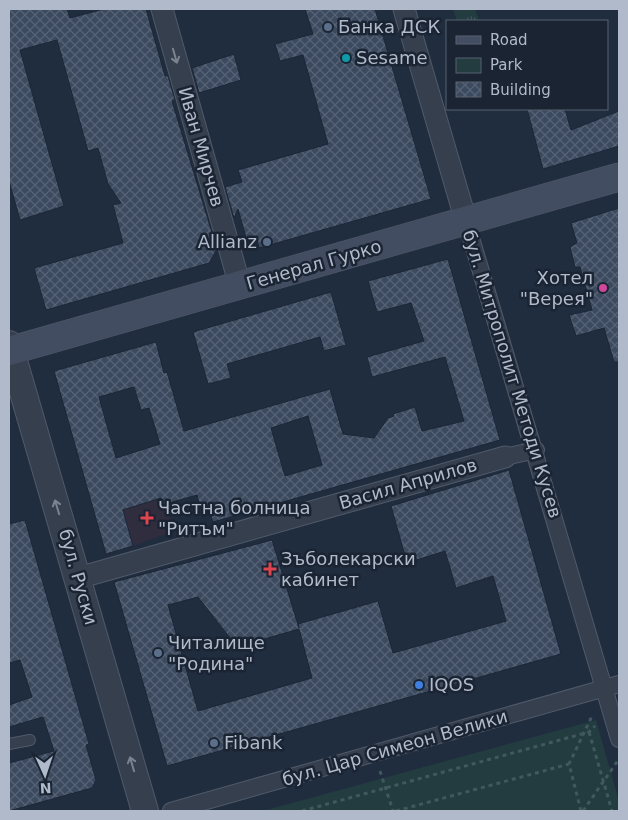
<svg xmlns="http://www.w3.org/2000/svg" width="628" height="820" font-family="'DejaVu Sans',sans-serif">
<defs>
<pattern id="grass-tufts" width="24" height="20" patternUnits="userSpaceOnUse" patternTransform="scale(1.25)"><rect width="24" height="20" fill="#233c40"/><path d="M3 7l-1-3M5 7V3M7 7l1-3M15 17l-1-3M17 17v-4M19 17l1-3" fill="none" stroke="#40565a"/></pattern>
<pattern id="building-cross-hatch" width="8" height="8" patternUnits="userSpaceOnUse" patternTransform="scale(1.25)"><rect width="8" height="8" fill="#3c4a5f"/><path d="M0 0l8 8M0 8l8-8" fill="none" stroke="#566275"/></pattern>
</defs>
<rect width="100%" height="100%" fill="#202d3f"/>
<polygon fill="#302d3f" points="161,498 162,505 166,504 174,531 133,546 120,502 141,504"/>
<polygon fill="url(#grass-tufts)" points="453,9 475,9 479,21 457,21"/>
<polygon fill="#233c40" points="596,720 619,801 619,811 263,811"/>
<g fill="url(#building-cross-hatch)" stroke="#1c2635" fill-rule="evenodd">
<polygon points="9,9 67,9 70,18 104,9 146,9 165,76 168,76 175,100 172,101 217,249 209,263 46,310 34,268 123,243 113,205 121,203 108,184 98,148 88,151 57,40 20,50 64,206 20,220 9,181"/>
<polygon points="305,9 375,9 431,199 259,248 257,239 247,241 238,209 234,218 225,187 242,182 238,170 328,144 303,55 280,61 275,44 313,34"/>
<polygon points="234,54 241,80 199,93 192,68"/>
<polygon points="527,109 565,109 571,130 619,111 619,146 543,169"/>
<polygon points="619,208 619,362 614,362 604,328 576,336 569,315 592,310 580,267 575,267 570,247 577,243 571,223"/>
<path d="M 448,259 L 500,440 L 213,522 L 208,507 L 201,510 L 197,495 L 162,505 L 161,498 L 123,510 L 133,546 L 106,554 L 54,371 L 156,342 L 164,373 L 167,372 L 184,431 L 330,389 L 343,434 L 374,438 L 388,418 L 394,416 L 393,414 L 415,407 L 422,431 L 464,421 L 445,357 L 372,377 L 367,357 L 424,341 L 411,303 L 377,312 L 368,281 ZM 134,387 L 141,410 L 149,408 L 160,444 L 116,458 L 99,397 ZM 308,416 L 322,465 L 285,476 L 271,428 Z"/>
<polygon points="331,292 346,345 324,351 320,337 227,364 231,378 208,384 193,332"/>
<path d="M 509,470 L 561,654 L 167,766 L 114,582 L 272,540 L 299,628 L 298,624 L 378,601 L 393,653 L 506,621 L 493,576 L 456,588 L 445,551 L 407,563 L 391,506 ZM 198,597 L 237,647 L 299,629 L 312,678 L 198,711 L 168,605 Z"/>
<polygon points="25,520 89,744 86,745 96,780 92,788 9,811 9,763 54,751 43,717 9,727 9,705 32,697 20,660 9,663 9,524"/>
</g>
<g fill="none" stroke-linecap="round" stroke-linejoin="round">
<defs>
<polyline id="service" points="9,744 30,740"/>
<g id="pedestrian">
<polyline points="466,221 619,739"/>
<polyline points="505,457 536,450"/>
<polyline points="171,811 619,684"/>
</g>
<g id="minor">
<polyline points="162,9 240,286"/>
<polyline points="404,9 466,221"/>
<polyline points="78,578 505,457"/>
</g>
<polyline id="tertiary" points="9,344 145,811"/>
<polyline id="secondary" points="9,351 619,177"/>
</defs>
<use href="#service" stroke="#505a69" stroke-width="12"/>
<use href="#pedestrian" stroke="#505a69" stroke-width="18"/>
<use href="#minor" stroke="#505a69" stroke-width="23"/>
<use href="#tertiary" stroke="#505a69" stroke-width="28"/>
<use href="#secondary" stroke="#505a69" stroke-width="29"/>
<g stroke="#40595d" stroke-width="3" stroke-dasharray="4 4" stroke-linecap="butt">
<polyline points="589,732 612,811"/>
<polyline points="380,771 393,811"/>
<polyline points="302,811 589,732 595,726"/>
<polyline points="396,811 569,764"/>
<polyline points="581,811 569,764 592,716"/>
<polyline points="583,811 619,759"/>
</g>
<use href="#service" stroke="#353f4e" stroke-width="10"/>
<use href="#pedestrian" stroke="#353f4e" stroke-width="16"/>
<use href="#minor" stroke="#353f4e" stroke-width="21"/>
<use href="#tertiary" stroke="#353f4e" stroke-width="26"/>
<use href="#secondary" stroke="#424d62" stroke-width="28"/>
</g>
<defs><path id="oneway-shaft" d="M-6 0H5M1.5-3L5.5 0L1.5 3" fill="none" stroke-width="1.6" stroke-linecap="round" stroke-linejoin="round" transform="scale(1.25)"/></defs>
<g stroke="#798392">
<use href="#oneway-shaft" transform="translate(175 56) rotate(74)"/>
<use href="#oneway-shaft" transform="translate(57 507) rotate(-107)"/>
<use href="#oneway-shaft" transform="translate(132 764) rotate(-106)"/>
</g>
<g fill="#5c6f8a" stroke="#1a2433" stroke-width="2">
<circle cx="328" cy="27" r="5"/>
<circle cx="267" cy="242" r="5"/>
<circle cx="158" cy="653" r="5"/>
<circle cx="214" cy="743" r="5"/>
</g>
<circle fill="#0f9aa8" stroke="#1a2433" stroke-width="2" cx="346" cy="58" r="5"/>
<circle fill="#d1479c" stroke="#1a2433" stroke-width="2" cx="603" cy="288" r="5"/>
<g fill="#e0444e" stroke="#1a2433" stroke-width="2">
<path d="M144.5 510.5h5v5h5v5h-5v5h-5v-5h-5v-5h5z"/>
<path d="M267.5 561.5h5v5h5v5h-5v5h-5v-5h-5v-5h5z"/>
</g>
<circle fill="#3f7fe0" stroke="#1a2433" stroke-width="2" cx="419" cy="685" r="5"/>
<g text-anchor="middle" stroke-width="5" stroke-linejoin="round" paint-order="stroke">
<g font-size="18" fill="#b0baca" stroke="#1a2433" text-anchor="start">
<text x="338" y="33">Банка ДСК</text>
<text x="356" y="64">Sesame</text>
<text x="257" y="248" text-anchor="end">Allianz</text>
<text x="593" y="284" text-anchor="end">Хотел<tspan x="593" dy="21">"Верея"</tspan></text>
<text x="158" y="514">Частна болница<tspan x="158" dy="21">"Ритъм"</tspan></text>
<text x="281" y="565">Зъболекарски<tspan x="281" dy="21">кабинет</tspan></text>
<text x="168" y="649">Читалище<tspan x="168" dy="21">"Родина"</tspan></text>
<text x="429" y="691">IQOS</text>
<text x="224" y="749">Fibank</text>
</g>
<g font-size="18" fill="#b0baca" stroke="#1a2433">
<text transform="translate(201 147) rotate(74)" y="6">Иван Мирчев</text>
<text transform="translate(314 265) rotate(-16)" y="6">Генерал Гурко</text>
<text transform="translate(512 374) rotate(73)" y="6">бул. Митрополит Методи Кусев</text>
<text transform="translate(408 484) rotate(-16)" y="6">Васил Априлов</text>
<text transform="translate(78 577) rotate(74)" y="6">бул. Руски</text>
<text transform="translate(395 748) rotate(-16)" y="6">бул. Цар Симеон Велики</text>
</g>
</g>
<rect width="628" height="820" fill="none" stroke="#b0baca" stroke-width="20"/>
<rect x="446" y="20" width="162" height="90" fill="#1a2433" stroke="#56606f"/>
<rect x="456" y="36" width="25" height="8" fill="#424d62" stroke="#56606f"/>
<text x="490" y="45" font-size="15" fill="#b0baca">Road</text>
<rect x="456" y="58" width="25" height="15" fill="#233c40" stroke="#56606f"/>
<text x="490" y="70" font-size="15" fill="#b0baca">Park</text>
<rect x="456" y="82" width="25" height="15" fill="url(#building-cross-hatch)" stroke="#56606f"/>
<text x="490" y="95" font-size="15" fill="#b0baca">Building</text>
<g transform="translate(45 775) rotate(177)" stroke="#1a2433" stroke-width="4" paint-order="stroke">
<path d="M0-4L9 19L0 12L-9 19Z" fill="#b0baca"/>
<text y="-8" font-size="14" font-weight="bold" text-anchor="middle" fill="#b0baca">N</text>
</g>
</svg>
